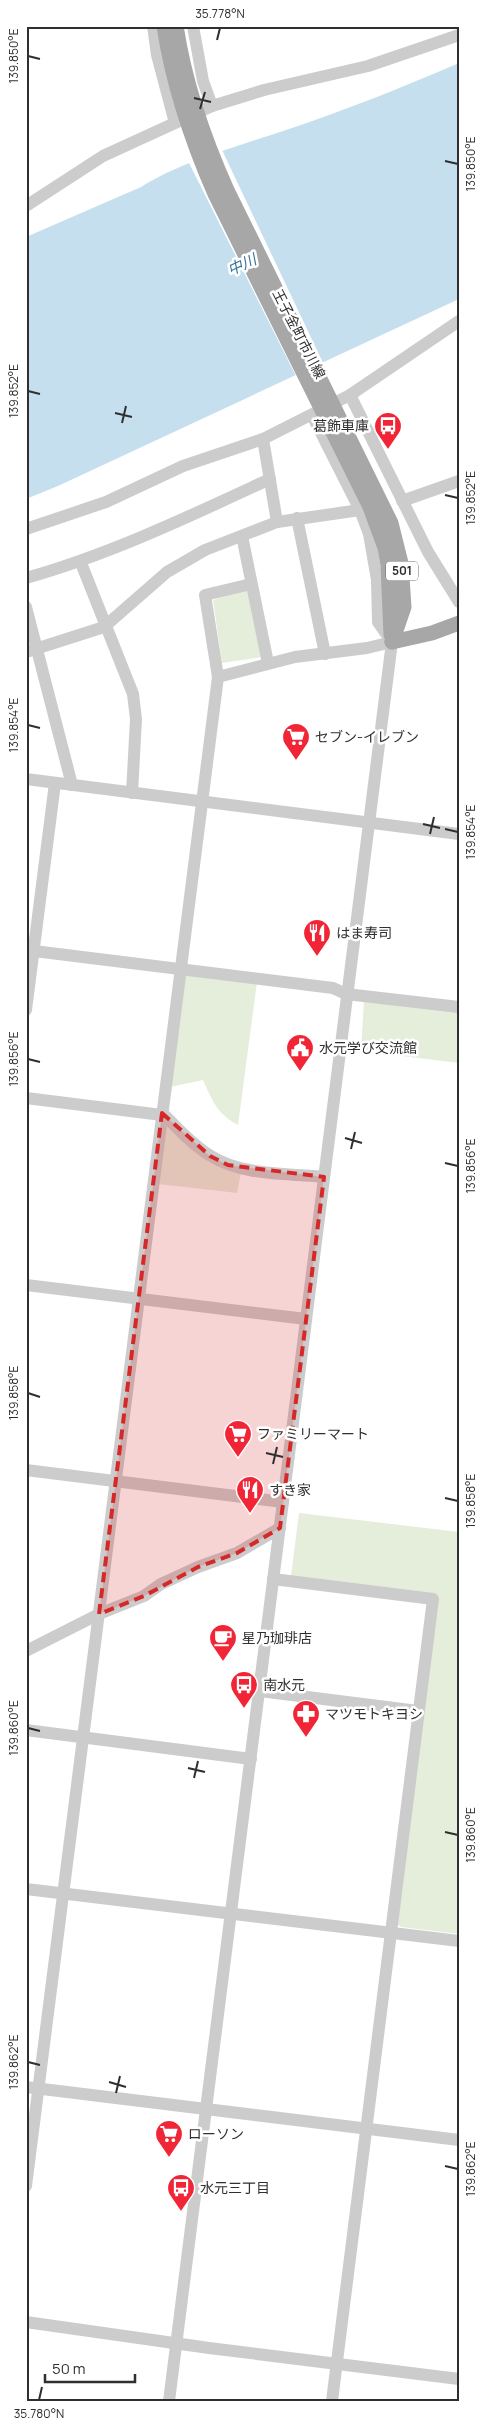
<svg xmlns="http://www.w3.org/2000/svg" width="485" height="2427" font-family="Manrope,'Noto Sans JP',sans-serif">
<rect width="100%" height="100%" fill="#fff"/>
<g fill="#e5eddb">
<polygon points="249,589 262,657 222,663 213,600"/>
<path d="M 184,972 L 257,982 L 238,1125 C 218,1115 212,1100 203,1080 L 170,1087 Z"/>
<polygon points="364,1000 459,1012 459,1063 361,1051"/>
<polygon points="165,1124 241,1172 237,1193 158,1184"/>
<polygon points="299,1513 459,1532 459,1934 401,1927 397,1924 438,1595 291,1576"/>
</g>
<path fill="#c6dfee" d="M 459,63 L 459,299 L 58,486 L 26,499 L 26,237 L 141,187 C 182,161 242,145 289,129 C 346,110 403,87 459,63 Z"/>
<polygon fill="#fff" points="222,150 324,365 297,378 189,163"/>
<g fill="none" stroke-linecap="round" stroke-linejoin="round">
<g stroke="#ccc" stroke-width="12">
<polyline points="153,26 157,55 175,123"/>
<polyline points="193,26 203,81 212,106"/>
<polyline points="26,206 103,156 212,106 264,90 368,66 459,35"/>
<polyline points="350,395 428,552 459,602"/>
<polyline points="263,439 277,522"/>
<polyline points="402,501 459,481"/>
<polyline points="297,518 325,654"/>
<polyline points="26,529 106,502 183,466 263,439 350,395 459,321"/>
<polyline points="242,536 268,663"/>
<polyline points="81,563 133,694 136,719 132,793"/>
<path d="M 26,578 C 111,554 190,516 270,479"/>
<polyline points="26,607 72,785"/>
<polyline points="26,652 104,627 167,572 205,550 277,522 360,510"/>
<polyline points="218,677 205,595 251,584"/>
<polyline points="26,779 459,834"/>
<polyline points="26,950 333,988 346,994 459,1007"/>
<polyline points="26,1010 55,783"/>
<polyline points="26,1098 162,1115"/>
<path d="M 162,1113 C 177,1127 193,1146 211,1156 C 243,1176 287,1173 324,1177"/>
<polyline points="26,1285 306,1319"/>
<polyline points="26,1470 283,1502"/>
<polyline points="273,1579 433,1599 332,2401"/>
<polyline points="26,1651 99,1614 144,1596 161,1584 198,1567 237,1553 280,1528"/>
<polyline points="260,1691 418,1711"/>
<polyline points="26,1730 251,1759"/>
<polyline points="26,1889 459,1941"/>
<polyline points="26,2087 459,2140"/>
<polyline points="26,2186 218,677 295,657 367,648 392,642"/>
<polyline points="26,2322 209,2348 459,2379"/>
<polyline points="169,2401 392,642 378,622 377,580 369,534 360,510 312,415"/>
</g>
<g stroke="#a7a7a7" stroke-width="15">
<path d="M 164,26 C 173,85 191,139 215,194 L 370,507 L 385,548 L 388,565 L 391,635"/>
<path d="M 176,26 C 185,84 203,137 227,190 L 391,523 L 401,563 L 404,607 L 392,642"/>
<polyline points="392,642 432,633 459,623"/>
</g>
</g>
<path fill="#d62828" fill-opacity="0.2" stroke="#d62828" stroke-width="4" stroke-dasharray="10 6" stroke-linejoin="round" d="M 162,1113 L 210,1156 L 228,1165 L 324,1177 L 280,1528 L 237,1553 L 198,1567 L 144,1596 L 99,1614 Z"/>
<path fill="none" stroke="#2f2f2f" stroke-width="2" d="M 217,40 L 220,28M 28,56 L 40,59M 194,98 L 211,102M 200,109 L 205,92M 445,161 L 458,164M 28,391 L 40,394M 115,413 L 132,417M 122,423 L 126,406M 445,495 L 458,498M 28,725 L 40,728M 423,824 L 440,828M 445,829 L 458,832M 430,834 L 434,817M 28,1059 L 40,1062M 345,1138 L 362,1143M 351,1149 L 355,1132M 445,1163 L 458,1166M 28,1393 L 40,1397M 266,1453 L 283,1457M 273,1464 L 277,1447M 445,1498 L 458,1501M 28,1728 L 40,1731M 188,1768 L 205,1772M 194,1778 L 198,1761M 445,1832 L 458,1835M 28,2062 L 40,2065M 109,2082 L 126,2087M 116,2093 L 120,2076M 445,2166 L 458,2169M 39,2400 L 42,2387"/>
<defs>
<symbol id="bus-pin" viewBox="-11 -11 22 30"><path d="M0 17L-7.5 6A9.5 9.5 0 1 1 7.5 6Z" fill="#f12536" stroke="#fff"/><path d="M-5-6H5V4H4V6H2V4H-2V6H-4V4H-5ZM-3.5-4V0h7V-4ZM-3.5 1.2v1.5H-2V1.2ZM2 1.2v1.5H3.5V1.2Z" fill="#fff"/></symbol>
<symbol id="supermarket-pin" viewBox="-11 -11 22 30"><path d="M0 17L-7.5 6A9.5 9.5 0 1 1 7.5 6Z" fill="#f12536" stroke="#fff"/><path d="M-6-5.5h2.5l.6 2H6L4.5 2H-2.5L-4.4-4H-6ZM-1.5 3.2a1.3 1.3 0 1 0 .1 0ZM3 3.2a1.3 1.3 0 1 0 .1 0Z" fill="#fff"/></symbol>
<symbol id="restaurant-pin" viewBox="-11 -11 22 30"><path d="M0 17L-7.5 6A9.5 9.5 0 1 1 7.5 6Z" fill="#f12536" stroke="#fff"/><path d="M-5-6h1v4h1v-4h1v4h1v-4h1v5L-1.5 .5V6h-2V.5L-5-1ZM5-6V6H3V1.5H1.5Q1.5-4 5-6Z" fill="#fff"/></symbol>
<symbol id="civic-pin" viewBox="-11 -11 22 30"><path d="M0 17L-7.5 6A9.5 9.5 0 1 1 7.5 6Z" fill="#f12536" stroke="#fff"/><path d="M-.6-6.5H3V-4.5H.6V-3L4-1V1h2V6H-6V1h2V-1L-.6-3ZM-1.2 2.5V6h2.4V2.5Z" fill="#fff"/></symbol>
<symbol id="cafe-pin" viewBox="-11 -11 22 30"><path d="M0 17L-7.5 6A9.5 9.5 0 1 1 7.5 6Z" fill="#f12536" stroke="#fff"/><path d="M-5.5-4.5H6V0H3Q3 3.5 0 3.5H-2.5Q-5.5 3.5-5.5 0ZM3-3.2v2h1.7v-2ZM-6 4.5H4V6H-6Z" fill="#fff"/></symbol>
<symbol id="pharmacy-pin" viewBox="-11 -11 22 30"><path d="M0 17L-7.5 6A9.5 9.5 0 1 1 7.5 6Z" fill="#f12536" stroke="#fff"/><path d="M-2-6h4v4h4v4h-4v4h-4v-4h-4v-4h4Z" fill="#fff"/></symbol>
</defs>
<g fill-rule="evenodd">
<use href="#bus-pin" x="372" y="410" width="32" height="43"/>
<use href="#supermarket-pin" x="280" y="721" width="32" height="43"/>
<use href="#restaurant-pin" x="301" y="917" width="32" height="43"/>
<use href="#civic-pin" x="284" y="1032" width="32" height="43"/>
<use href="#supermarket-pin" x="222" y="1418" width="32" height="43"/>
<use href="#restaurant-pin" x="234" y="1474" width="32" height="43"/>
<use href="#cafe-pin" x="207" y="1622" width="32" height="43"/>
<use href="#bus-pin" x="228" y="1669" width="32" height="43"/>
<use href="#pharmacy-pin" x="290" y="1698" width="32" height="43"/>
<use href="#supermarket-pin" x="153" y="2118" width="32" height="43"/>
<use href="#bus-pin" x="165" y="2172" width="32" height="43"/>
</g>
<g text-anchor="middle" stroke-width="5" stroke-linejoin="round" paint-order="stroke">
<rect fill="#fff" stroke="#6d6d6d" stroke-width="1" x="386" y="561.5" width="32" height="19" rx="4"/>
<g font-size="12" font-weight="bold" fill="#2f2f2f">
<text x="402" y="575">501</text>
</g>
<g font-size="14" fill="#2f2f2f" stroke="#fff">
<text transform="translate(299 334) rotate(63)" y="5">王子金町市川線</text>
</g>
<g font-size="14" fill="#2f2f2f" stroke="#fff" text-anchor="start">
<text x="369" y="431" text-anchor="end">葛飾車庫</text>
<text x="315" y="742">セブン-イレブン</text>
<text x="336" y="938">はま寿司</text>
<text x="319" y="1053">水元学び交流館</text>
<text x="257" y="1439">ファミリーマート</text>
<text x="269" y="1495">すき家</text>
<text x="242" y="1643">星乃珈琲店</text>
<text x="263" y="1690">南水元</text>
<text x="325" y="1719">マツモトキヨシ</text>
<text x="188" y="2139">ローソン</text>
<text x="200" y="2193">水元三丁目</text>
</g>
<g font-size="15" font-style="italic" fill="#377296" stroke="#fff">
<text transform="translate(242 265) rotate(-25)" y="5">中川</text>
</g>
</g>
<rect width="485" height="2427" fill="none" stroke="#ffffff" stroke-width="55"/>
<path d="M45 2374v8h90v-8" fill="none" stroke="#2f2f2f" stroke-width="2.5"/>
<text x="52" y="2374" font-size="15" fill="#2f2f2f" stroke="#ffffff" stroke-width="4" paint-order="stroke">50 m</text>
<rect x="28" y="28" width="430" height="2372" fill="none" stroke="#2f2f2f" stroke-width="2"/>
<g font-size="12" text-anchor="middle" fill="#2f2f2f">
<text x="220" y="18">35.778°N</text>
<text transform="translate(14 56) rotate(-90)" y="4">139.850°E</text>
<text transform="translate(471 164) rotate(-90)" y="4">139.850°E</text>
<text transform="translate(14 391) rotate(-90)" y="4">139.852°E</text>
<text transform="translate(471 498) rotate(-90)" y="4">139.852°E</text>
<text transform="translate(14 725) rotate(-90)" y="4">139.854°E</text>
<text transform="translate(471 832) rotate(-90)" y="4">139.854°E</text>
<text transform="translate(14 1059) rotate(-90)" y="4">139.856°E</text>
<text transform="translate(471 1166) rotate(-90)" y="4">139.856°E</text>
<text transform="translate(14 1393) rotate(-90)" y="4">139.858°E</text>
<text transform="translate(471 1501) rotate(-90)" y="4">139.858°E</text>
<text transform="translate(14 1728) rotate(-90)" y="4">139.860°E</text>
<text transform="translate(471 1835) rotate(-90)" y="4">139.860°E</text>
<text transform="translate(14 2062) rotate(-90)" y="4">139.862°E</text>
<text transform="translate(471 2169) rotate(-90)" y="4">139.862°E</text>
<text x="39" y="2418">35.780°N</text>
</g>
</svg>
